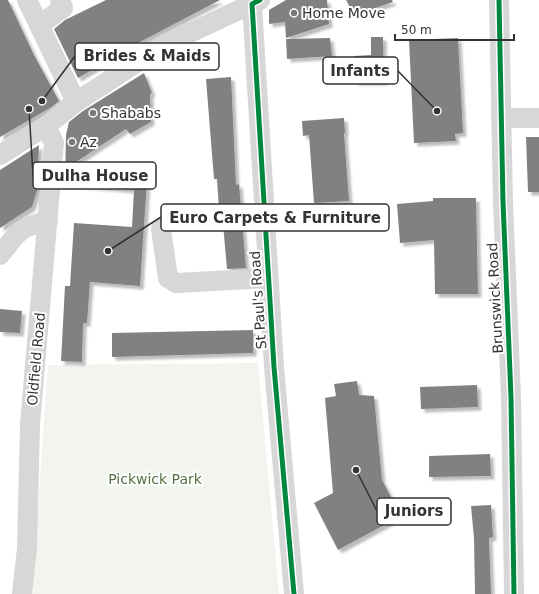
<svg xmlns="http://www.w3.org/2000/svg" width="539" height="594" font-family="'DejaVu Sans',sans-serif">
<defs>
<filter id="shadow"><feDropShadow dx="3.5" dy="3.5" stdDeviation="1" flood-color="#0004"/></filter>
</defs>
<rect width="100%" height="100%" fill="#fff"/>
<polygon fill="#f1f5ed" points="258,363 279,594 32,594 48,365"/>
<g fill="#818181" filter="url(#shadow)">
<polygon points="0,0 8,0 34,55 59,101 50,108 0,137"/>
<polygon points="106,0 220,0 138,43 78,78 54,29 65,20"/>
<polygon points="286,0 327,0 329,24 286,38 285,22 269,24 269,10"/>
<polygon points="346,0 392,0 393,2 354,15"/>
<polygon points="371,37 383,37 384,82 355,82 354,56 371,55"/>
<polygon points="330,38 332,56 287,59 286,39"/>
<polygon points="458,38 463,133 455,134 456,141 414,143 409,40"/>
<polygon points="144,73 152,93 150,94 151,122 130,134 126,129 76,162 148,166 140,286 90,282 87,323 83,323 82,362 61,361 65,286 70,286 74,223 132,227 134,190 65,184 66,135 69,122 83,111"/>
<polygon points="231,77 236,185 239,184 246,268 227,269 223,224 220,224 217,179 214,179 206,79"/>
<polygon points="344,118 345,133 344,133 349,201 314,203 309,135 303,136 302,121"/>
<polygon points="526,137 539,137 539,192 528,192"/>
<polygon points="39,145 37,191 32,207 0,228 0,170"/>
<polygon points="433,198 476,198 478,294 435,294 434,240 400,243 397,204 433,201"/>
<polygon points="0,309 22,311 20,333 0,332"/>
<polygon points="253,330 253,353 112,357 112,333"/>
<polygon points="357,381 359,395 374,396 382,480 401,516 338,550 314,503 333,493 325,398 336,396 334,384"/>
<polygon points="477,385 478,407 421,409 420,387"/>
<polygon points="490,454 491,476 429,477 429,456"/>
<polygon points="491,505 493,537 489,538 491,594 475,594 474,538 471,506"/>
</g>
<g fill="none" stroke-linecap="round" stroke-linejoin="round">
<g stroke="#d7d7d7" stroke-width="20">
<polyline points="27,0 76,102"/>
<polyline points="250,0 252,4 274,367 294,594"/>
<polyline points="499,0 503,202 511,397 514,594"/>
<polyline points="39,25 63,8 60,0"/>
<polyline points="501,118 539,118"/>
<polyline points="0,155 46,126 76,102 162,46 260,0"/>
<polyline points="161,229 168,278 176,283 268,278"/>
<path d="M 0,255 C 18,233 18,227 48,221"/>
<polyline points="22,594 27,548 30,424 54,143 46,126"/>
</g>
<defs>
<g id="cycleway">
<polyline points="260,0 252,4 274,367 294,594"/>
<polyline points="499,0 503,202 511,397 514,594"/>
</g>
</defs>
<use href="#cycleway" stroke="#fff" stroke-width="8"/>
<use href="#cycleway" stroke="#00873e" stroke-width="5"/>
</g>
<g fill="#7a7a7a" stroke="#fff" stroke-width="1.5">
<circle cx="294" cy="13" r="4"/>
<circle cx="93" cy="113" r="4"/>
<circle cx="72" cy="142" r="4"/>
</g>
<g text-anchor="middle" stroke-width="4" stroke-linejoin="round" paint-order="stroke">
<g font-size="14" fill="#333" stroke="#fff" text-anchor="start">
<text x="302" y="18">Home Move</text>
<text x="101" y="118">Shababs</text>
<text x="80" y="147">Az</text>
</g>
<g font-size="14" fill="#333" stroke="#fff">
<text transform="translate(495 298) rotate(-93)" y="5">Brunswick Road</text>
<text transform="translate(258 300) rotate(-94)" y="5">St Paul's Road</text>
<text transform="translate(36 359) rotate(-85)" y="5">Oldfield Road</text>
</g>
<g font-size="14" fill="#56703f" stroke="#fff">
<text x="155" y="484">Pickwick Park</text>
</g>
</g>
<path fill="none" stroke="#333" stroke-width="1.5" d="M42 101L75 56M437 111L398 71M29 109L33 175M108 251L161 217M356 470L377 511"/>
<g fill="#333" stroke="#fff" stroke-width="1.5">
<circle cx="42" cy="101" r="4"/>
<circle cx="437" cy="111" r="4"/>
<circle cx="29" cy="109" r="4"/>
<circle cx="108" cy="251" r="4"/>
<circle cx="356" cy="470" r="4"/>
</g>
<g fill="#fff" stroke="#333" stroke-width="1.5">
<rect x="75" y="43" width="144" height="27" rx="4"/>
<rect x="323" y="57" width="75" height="27" rx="4"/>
<rect x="33" y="162" width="123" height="27" rx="4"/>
<rect x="161" y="204" width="228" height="27" rx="4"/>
<rect x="377" y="498" width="74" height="27" rx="4"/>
</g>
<g font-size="15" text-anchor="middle" font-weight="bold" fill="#333">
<text x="147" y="61">Brides &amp; Maids</text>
<text x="360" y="76">Infants</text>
<text x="95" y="181">Dulha House</text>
<text x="275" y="223">Euro Carpets &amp; Furniture</text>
<text x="414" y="516">Juniors</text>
</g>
<path d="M395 34v6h119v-6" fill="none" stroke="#333333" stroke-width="2"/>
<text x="401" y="34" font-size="12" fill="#333333" stroke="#ffffff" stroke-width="3" paint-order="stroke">50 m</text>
</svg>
